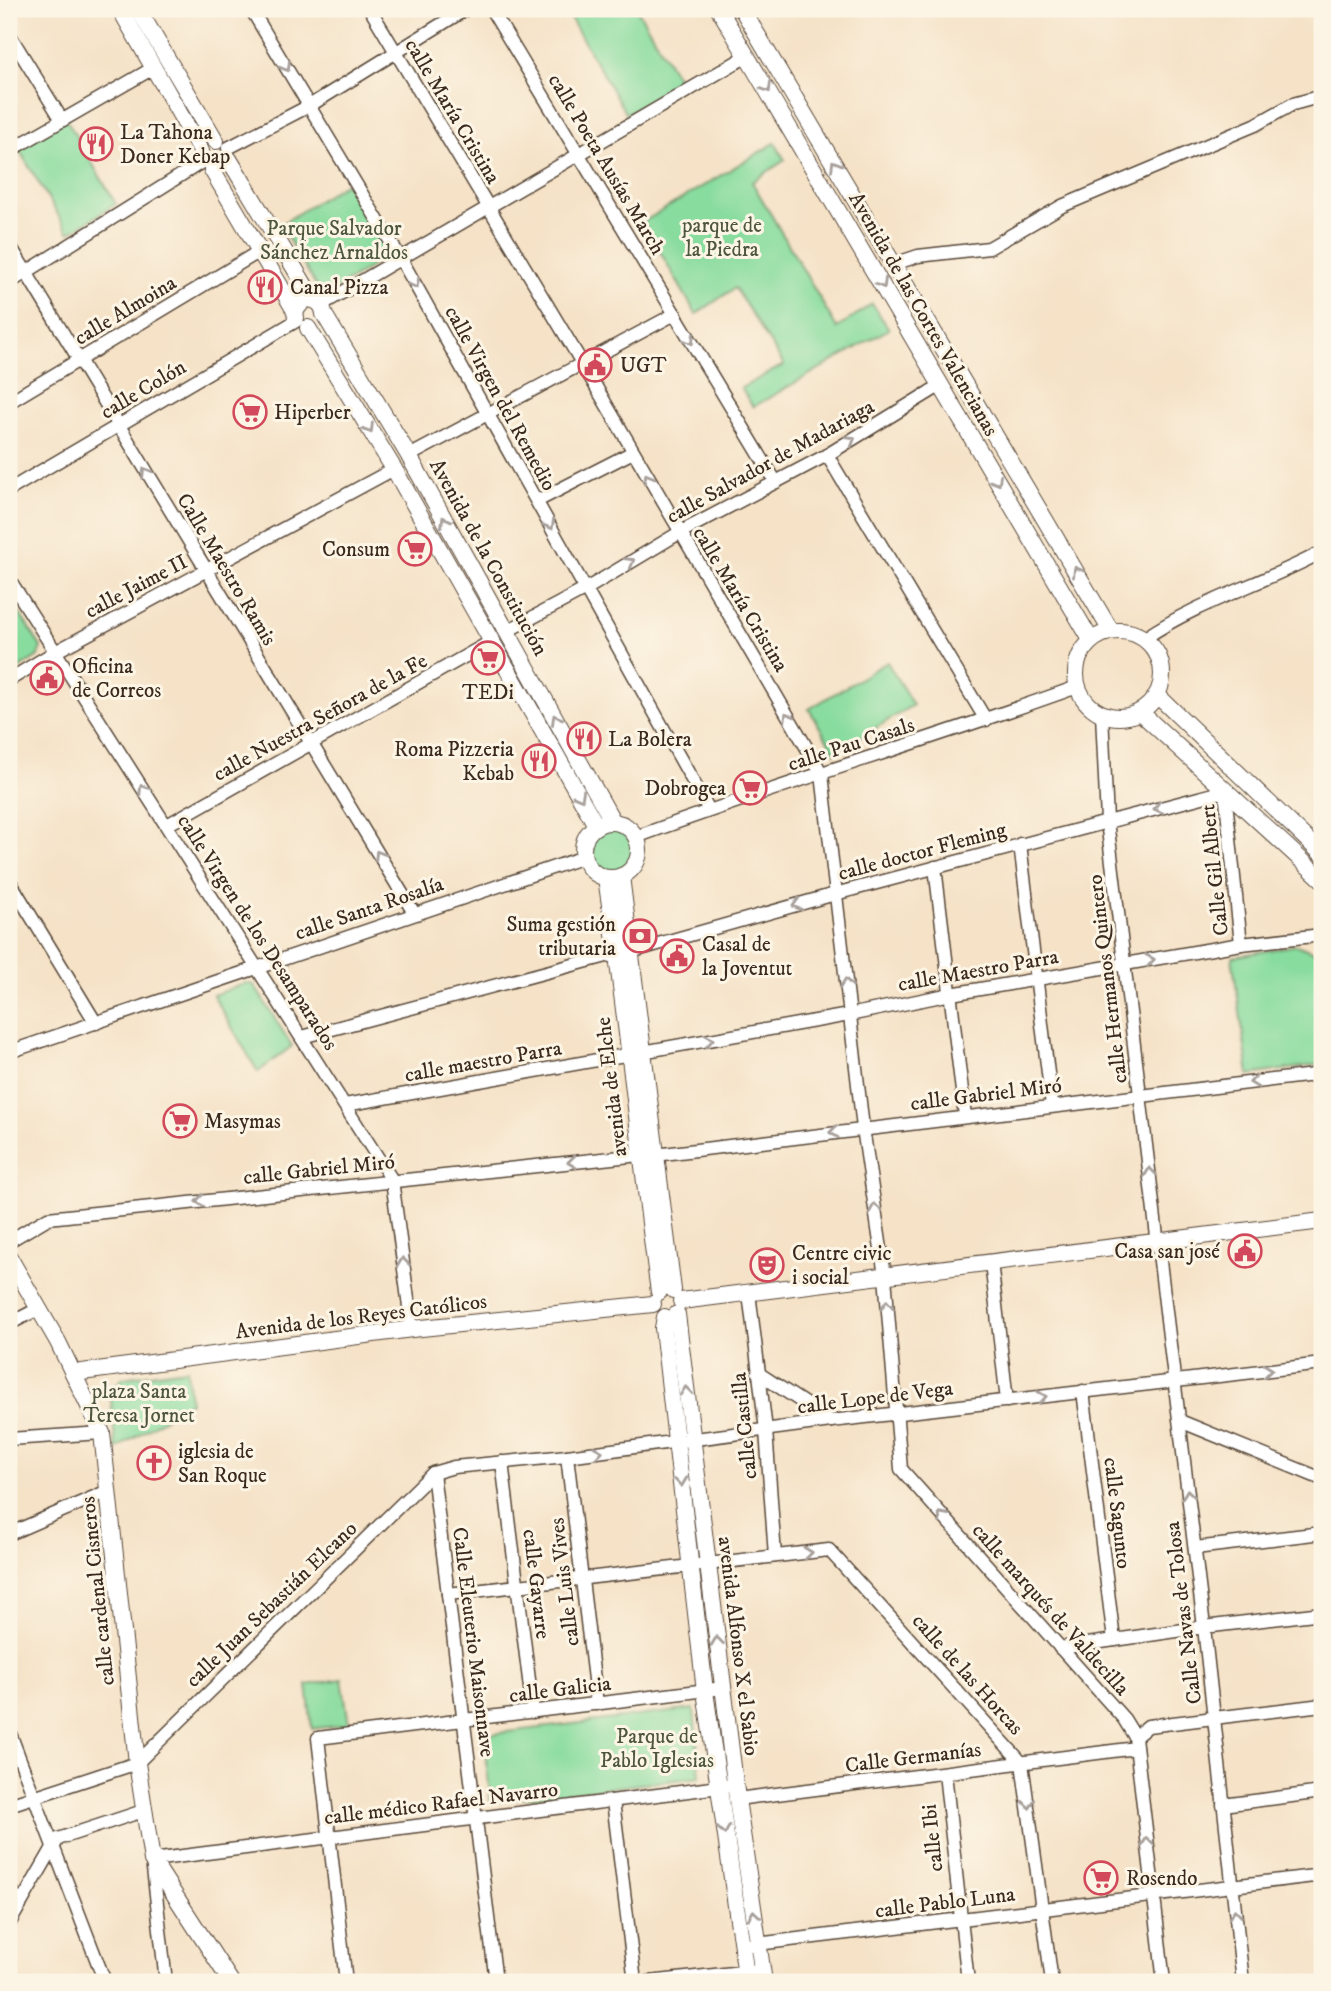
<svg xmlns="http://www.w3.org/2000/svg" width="1331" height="1991" font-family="'IM FELL DW Pica',serif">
<rect width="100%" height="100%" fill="#fcf5e5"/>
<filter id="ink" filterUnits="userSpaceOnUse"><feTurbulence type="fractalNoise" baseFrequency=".0143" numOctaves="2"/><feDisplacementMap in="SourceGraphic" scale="14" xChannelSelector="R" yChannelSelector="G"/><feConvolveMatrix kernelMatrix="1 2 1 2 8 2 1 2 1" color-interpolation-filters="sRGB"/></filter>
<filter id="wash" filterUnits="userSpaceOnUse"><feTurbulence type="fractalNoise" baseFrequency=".00686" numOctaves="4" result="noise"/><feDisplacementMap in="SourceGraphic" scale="28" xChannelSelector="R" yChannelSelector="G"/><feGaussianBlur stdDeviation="1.57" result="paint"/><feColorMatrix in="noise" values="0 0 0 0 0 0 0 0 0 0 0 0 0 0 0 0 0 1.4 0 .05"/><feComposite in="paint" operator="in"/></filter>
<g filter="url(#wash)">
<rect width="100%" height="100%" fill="#f5e2c7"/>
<g fill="#88dc9e" stroke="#62835e" stroke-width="2">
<polygon points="565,9 637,9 680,82 626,114"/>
<polygon points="66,119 116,204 69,233 18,148"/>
<polygon points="775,143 785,160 752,182 837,328 872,304 889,329 753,407 741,388 784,365 735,288 696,314 643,222"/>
<polygon points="346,183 389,255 323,297 280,225"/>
<polygon points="9,597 41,647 38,656 9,675"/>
<polygon points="887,662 913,705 835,753 809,709"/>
<circle cx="610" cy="850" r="23"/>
<polygon points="1296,945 1322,955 1322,1064 1249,1075 1232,957"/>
<polygon points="246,983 254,985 292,1046 258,1072 213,995"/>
<polygon points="187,1369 190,1402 116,1449 110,1391 123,1378"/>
<polygon points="342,1679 349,1724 312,1729 307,1685"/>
<polygon points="694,1709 700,1777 491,1802 483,1735"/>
</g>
</g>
<g filter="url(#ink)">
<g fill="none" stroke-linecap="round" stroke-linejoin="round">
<defs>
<g id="minor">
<polyline points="251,9 401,259 709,810"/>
<polyline points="370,9 582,363 822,774 863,1128 885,1276 901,1469 1124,1719 1135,1737 1164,1982"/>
<polyline points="491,9 776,482"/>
<polyline points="9,34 62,120"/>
<polyline points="228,148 309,106 466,9"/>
<polyline points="9,151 155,67"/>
<polyline points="9,244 414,913"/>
<polyline points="894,264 918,256 989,248 1062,206 1255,125 1293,104 1322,96"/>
<polyline points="9,283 202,162"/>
<polyline points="321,305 747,56"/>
<polyline points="9,402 260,251"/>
<polyline points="827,455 986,720"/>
<polyline points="409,456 675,314"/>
<polyline points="9,490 296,321"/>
<polyline points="537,501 633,452"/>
<polyline points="9,579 392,1180 412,1329"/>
<polyline points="507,631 586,589 679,533 827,455 941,385"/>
<path d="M 1145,638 C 1199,601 1265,583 1322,552"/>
<polyline points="9,680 55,652 394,469"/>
<polyline points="1102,714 1107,821 1204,1627 1243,1982"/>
<polyline points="167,825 492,641"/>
<path d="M 636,837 C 782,783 931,740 1077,687"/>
<polyline points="1020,844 1052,1106"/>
<polyline points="935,867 965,1116"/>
<polyline points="9,880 96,1023"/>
<polyline points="630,952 835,894 1225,791 1241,944"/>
<polyline points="302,1037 618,953"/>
<polyline points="9,1052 584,857"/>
<polyline points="345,1105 849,1015 951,994 1241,944 1322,935"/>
<polyline points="655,1155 1322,1074"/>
<polyline points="9,1241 48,1218 640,1155"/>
<polyline points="991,1262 1007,1401"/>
<polyline points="749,1293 766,1430 775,1556"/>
<polyline points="9,1324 38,1309"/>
<polyline points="758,1373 831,1421"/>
<polyline points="1083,1391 1114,1640"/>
<polyline points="1180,1421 1322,1479"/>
<polyline points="9,1439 102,1433"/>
<polyline points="567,1456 597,1704"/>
<polyline points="502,1462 533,1712"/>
<polyline points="433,1473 496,1982"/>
<polyline points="9,1534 108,1491"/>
<polyline points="1195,1548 1322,1533"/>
<polyline points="448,1594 829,1550 1022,1763 1052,1982"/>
<polyline points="1060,1648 1204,1627 1322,1613"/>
<polyline points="9,1731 105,1982"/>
<polyline points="1135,1737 1148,1726 1322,1705"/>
<polyline points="945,1773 968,1982"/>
<polyline points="737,1799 1136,1748"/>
<polyline points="613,1801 635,1982"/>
<polyline points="9,1805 137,1763 433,1473 454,1467 567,1456 831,1421 1322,1364"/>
<polyline points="1223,1805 1322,1792"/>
<polyline points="9,1885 20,1906"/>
<polyline points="9,1924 58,1839 143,1811"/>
<polyline points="749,1945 1322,1875"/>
<polyline points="166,1982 152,1860 727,1786"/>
<polyline points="346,1982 318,1738 723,1688"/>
<polyline points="649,1982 752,1971"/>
</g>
<g id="tertiary">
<polyline points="120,9 201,151"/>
<polyline points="138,9 216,141"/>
<polyline points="719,9 1091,640"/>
<polyline points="742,9 1111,631"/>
<polyline points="229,159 313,299"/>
<polyline points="212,170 295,311 296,318"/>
<path d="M 295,311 L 304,300 C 315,298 323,303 324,314 L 409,456 L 613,822"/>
<polyline points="308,328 394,469 593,820 595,827"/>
<circle cx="1119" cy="674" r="43"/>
<polyline points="1157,695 1322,854"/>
<polyline points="1140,712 1322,879"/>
<circle cx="611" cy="850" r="28"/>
<polyline points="621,876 673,1290"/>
<path d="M 606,878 C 627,1015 640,1154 659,1292"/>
<polyline points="9,1257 58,1342 102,1433 137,1763 152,1860 231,1982"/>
<polyline points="681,1301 1322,1221"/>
<polyline points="677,1314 737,1799 764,1982"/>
<polyline points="665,1317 663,1328 705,1691 747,1982"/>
<polyline points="74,1373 412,1329 653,1304"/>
</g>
</defs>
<use href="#minor" stroke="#574637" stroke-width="15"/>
<use href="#tertiary" stroke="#574637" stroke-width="18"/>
<use href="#minor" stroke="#fff" stroke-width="12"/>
<use href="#tertiary" stroke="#fff" stroke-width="16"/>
</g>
<defs><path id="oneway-chevron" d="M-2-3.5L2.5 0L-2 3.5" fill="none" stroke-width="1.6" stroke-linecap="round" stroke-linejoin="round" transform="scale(1.75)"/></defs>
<g stroke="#a79f9a">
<use href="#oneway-chevron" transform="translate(286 67) rotate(59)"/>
<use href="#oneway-chevron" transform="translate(767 88) rotate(59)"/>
<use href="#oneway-chevron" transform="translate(835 165) rotate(-121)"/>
<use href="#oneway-chevron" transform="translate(415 284) rotate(61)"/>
<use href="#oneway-chevron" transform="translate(882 284) rotate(60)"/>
<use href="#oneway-chevron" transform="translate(690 340) rotate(59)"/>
<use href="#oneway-chevron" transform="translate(369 429) rotate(59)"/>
<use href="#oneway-chevron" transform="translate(851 440) rotate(-31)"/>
<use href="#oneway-chevron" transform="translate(146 472) rotate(-121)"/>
<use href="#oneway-chevron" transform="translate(648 478) rotate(-120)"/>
<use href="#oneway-chevron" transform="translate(997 481) rotate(60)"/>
<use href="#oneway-chevron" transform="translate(445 521) rotate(-119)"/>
<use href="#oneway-chevron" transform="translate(550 525) rotate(61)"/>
<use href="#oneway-chevron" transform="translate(630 562) rotate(-31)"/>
<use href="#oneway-chevron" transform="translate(1077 571) rotate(-120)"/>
<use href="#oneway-chevron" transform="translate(788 717) rotate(-121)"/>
<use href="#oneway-chevron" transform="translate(556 719) rotate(-119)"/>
<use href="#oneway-chevron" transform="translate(143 789) rotate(-123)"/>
<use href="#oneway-chevron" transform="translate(580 796) rotate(61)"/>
<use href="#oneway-chevron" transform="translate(1158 808) rotate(166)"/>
<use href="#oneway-chevron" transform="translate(379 855) rotate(-121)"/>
<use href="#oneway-chevron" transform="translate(797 905) rotate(164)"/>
<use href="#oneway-chevron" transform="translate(1150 960) rotate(-9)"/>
<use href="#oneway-chevron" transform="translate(846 983) rotate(-97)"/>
<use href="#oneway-chevron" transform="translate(709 1040) rotate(-10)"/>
<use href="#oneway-chevron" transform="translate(1254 1082) rotate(173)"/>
<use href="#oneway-chevron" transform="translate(834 1132) rotate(173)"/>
<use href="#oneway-chevron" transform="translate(572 1162) rotate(174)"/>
<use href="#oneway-chevron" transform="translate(1150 1172) rotate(-97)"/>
<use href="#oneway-chevron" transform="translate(200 1201) rotate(174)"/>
<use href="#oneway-chevron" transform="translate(875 1208) rotate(-99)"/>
<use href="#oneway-chevron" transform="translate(403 1262) rotate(-97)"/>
<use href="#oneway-chevron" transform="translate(887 1305) rotate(-94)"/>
<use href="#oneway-chevron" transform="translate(1268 1370) rotate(-6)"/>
<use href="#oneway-chevron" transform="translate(686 1391) rotate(-96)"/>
<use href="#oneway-chevron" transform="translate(1042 1397) rotate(-8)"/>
<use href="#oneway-chevron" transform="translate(598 1452) rotate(-8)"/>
<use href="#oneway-chevron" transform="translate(681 1482) rotate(83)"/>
<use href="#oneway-chevron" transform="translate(1188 1494) rotate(-97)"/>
<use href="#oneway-chevron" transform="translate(942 1516) rotate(-132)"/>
<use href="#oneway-chevron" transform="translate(808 1553) rotate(-6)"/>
<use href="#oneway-chevron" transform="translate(717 1641) rotate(-97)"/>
<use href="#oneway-chevron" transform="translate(1029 1804) rotate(83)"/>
<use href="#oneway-chevron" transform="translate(724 1830) rotate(81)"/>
<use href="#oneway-chevron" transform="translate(1147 1842) rotate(-97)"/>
<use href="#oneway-chevron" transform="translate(1235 1914) rotate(-96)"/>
<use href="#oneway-chevron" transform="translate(754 1915) rotate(-98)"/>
</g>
</g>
<defs>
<symbol id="restaurant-ring" viewBox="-11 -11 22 22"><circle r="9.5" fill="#fcf5e5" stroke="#d1495b" stroke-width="1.5"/><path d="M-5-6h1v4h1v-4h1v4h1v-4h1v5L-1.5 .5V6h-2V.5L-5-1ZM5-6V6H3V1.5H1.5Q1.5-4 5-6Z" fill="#d1495b"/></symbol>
<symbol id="civic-ring" viewBox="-11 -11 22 22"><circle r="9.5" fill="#fcf5e5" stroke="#d1495b" stroke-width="1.5"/><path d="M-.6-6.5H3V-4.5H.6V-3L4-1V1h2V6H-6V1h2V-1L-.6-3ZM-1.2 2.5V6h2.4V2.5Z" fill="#d1495b"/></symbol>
<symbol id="supermarket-ring" viewBox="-11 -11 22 22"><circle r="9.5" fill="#fcf5e5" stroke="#d1495b" stroke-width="1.5"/><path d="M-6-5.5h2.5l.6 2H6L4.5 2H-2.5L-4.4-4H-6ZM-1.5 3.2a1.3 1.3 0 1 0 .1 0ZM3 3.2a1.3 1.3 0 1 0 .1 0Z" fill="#d1495b"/></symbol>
<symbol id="bank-ring" viewBox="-11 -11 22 22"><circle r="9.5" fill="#fcf5e5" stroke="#d1495b" stroke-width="1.5"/><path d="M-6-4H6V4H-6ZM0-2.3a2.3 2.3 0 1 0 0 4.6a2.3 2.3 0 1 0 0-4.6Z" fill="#d1495b"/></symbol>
<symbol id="theatre-ring" viewBox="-11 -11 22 22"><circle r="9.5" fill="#fcf5e5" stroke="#d1495b" stroke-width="1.5"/><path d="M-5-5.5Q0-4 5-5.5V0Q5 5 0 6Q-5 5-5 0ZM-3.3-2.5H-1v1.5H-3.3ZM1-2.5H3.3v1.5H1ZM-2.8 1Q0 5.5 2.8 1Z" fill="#d1495b"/></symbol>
<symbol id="church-ring" viewBox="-11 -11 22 22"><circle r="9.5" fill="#fcf5e5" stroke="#d1495b" stroke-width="1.5"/><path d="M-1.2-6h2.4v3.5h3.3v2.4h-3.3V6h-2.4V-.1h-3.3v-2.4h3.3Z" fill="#d1495b"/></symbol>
</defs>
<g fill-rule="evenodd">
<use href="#restaurant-ring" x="77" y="125" width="38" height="38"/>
<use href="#restaurant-ring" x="246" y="268" width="38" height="38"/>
<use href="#civic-ring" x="576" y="346" width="38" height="38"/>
<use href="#supermarket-ring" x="231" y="393" width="38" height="38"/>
<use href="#supermarket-ring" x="396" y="530" width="38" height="38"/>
<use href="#supermarket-ring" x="469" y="639" width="38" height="38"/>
<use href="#civic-ring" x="28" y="659" width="38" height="38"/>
<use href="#restaurant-ring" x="565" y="720" width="38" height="38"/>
<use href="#restaurant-ring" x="520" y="742" width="38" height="38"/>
<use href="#supermarket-ring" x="731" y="769" width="38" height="38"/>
<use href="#bank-ring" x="621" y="917" width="38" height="38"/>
<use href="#civic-ring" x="658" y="937" width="38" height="38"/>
<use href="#supermarket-ring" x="161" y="1102" width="38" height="38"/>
<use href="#civic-ring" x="1226" y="1232" width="38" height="38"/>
<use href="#theatre-ring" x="748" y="1246" width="38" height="38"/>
<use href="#church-ring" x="135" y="1444" width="38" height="38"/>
<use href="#supermarket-ring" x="1082" y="1859" width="38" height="38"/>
</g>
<g text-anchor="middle" stroke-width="6" stroke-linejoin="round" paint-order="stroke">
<g font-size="21" fill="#3b2a1e" stroke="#fcf5e5">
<text transform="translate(453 111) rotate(59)" y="7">calle María Cristina</text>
<text transform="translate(607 164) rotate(59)" y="7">calle Poeta Ausías March</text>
<text transform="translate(125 310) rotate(-31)" y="7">calle Almoina</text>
<text transform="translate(924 314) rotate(60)" y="7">Avenida de las Cortes Valencianas</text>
<text transform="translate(143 389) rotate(-31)" y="7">calle Colón</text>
<text transform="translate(501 398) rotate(61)" y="7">calle Virgen del Remedio</text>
<text transform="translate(770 461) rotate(-29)" y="7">calle Salvador de Madariaga</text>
<text transform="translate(489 557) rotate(61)" y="7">Avenida de la Constitución</text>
<text transform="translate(227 569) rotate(59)" y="7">Calle Maestro Ramis</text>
<text transform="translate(136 586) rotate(-28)" y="7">calle Jaime II</text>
<text transform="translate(741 599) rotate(59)" y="7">calle María Cristina</text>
<text transform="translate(320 717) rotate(-29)" y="7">calle Nuestra Señora de la Fe</text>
<text transform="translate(851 744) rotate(-18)" y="7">calle Pau Casals</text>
<text transform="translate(922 851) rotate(-15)" y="7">calle doctor Fleming</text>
<text transform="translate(1214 870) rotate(-96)" y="7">Calle Gil Albert</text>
<text transform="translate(369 908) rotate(-19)" y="7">calle Santa Rosalía</text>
<text transform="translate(258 932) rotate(57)" y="7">calle Virgen de los Desamparados</text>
<text transform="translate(978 970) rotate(-10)" y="7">calle Maestro Parra</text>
<text transform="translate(1107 979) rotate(-97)" y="7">calle Hermanos Quintero</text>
<text transform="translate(483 1061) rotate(-10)" y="7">calle maestro Parra</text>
<text transform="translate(611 1087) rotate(-97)" y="7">avenida de Elche</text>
<text transform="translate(986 1094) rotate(-7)" y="7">calle Gabriel Miró</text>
<text transform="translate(319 1169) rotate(-6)" y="7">calle Gabriel Miró</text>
<text transform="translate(361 1316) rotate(-7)" y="7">Avenida de los Reyes Católicos</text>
<text transform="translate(875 1397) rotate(-7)" y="7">calle Lope de Vega</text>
<text transform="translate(744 1426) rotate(-96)" y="7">calle Castilla</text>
<text transform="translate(1118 1513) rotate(83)" y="7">calle Sagunto</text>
<text transform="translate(564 1582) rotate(-97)" y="7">calle Luis Vives</text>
<text transform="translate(537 1584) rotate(83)" y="7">calle Gayarre</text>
<text transform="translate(97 1591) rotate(-96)" y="7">calle cardenal Cisneros</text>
<text transform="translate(271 1604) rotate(-44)" y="7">calle Juan Sebastián Elcano</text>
<text transform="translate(1051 1609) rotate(48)" y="7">calle marqués de Valdecilla</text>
<text transform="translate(1183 1613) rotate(-97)" y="7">Calle Navas de Tolosa</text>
<text transform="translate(474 1642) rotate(83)" y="7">Calle Eleuterio Maisonnave</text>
<text transform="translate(739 1646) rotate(83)" y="7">avenida Alfonso X el Sabio</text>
<text transform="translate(968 1674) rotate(48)" y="7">calle de las Horcas</text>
<text transform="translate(560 1689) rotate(-7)" y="7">calle Galicia</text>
<text transform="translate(913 1757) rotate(-7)" y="7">Calle Germanías</text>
<text transform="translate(441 1803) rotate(-7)" y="7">calle médico Rafael Navarro</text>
<text transform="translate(932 1838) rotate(-96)" y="7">calle Ibi</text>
<text transform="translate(945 1902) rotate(-7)" y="7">calle Pablo Luna</text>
</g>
<g font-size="21" fill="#3b2a1e" stroke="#fcf5e5" text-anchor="start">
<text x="120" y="139">La Tahona<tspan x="120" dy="24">Doner Kebap</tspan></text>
<text x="290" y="294">Canal Pizza</text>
<text x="620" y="372">UGT</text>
<text x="274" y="419">Hiperber</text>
<text x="390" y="556" text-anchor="end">Consum</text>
<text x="72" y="673">Oficina<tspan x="72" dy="24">de Correos</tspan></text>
<text x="488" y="699" text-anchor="middle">TEDi</text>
<text x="608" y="746">La Bolera</text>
<text x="514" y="756" text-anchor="end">Roma Pizzeria<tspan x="514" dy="24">Kebab</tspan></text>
<text x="726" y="795" text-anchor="end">Dobrogea</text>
<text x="616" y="931" text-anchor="end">Suma gestión<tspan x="616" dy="24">tributaria</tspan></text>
<text x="702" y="951">Casal de<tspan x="702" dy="24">la Joventut</tspan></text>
<text x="204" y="1128">Masymas</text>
<text x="1220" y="1258" text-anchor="end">Casa san josé</text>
<text x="792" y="1260">Centre civic<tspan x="792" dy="24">i social</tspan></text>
<text x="178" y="1458">iglesia de<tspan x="178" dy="24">San Roque</tspan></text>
<text x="1126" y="1885">Rosendo</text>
</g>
<g font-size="21" fill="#4e563e" stroke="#fcf5e5">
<text x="722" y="232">parque de<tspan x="722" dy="24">la Piedra</tspan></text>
<text x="334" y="235">Parque Salvador<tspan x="334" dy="24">Sánchez Arnaldos</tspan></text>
<text x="139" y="1398">plaza Santa<tspan x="139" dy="24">Teresa Jornet</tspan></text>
<text x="657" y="1743">Parque de<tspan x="657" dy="24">Pablo Iglesias</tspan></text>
</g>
</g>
<rect width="1331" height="1991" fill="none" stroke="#fcf5e5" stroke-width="35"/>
</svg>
